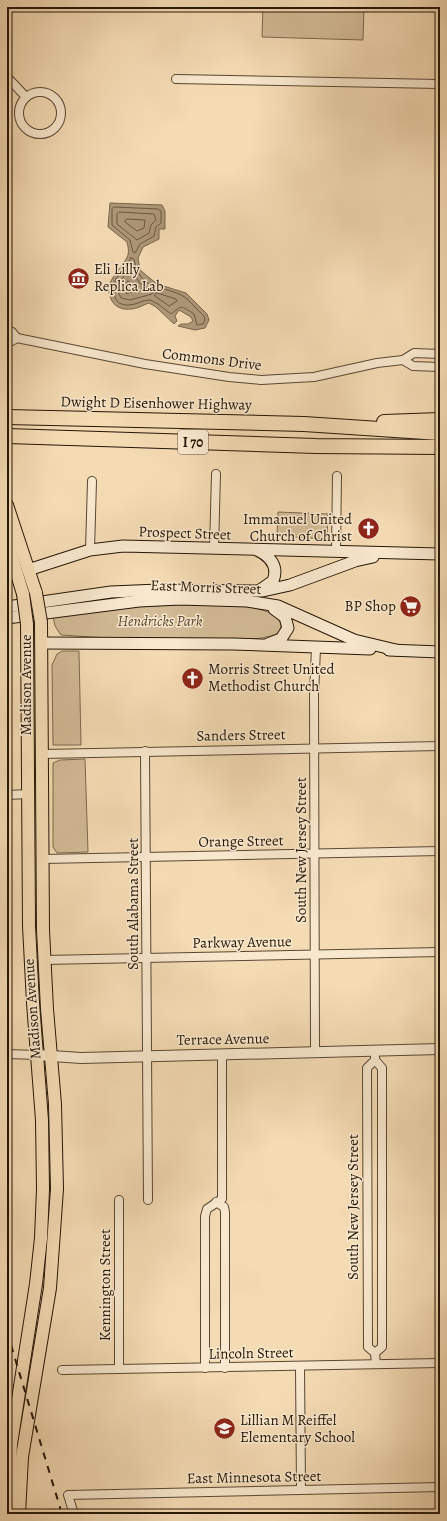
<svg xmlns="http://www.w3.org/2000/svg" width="447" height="1521" font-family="Alegreya,serif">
<rect width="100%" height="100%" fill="#f5dbb4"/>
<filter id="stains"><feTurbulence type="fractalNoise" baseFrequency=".005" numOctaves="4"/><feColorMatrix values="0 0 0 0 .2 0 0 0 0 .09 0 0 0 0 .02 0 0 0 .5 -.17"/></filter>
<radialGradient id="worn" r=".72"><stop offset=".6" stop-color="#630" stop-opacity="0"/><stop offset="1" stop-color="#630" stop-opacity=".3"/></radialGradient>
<g fill="#d2ba96" stroke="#7c684e">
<polygon points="263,7 364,7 363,40 262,37"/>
<polygon points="278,512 328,514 327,539 277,536"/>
<path d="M 159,604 L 247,606 C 258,609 277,612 281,624 C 281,628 280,632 276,634 C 260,641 237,639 221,639 C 168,640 114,639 61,635 L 55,626 L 53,616 L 97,610 Z"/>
<polygon points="62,651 79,651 81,745 53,745 52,665 57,654"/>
<polygon points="85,759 88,852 57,853 53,847 53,763 60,760"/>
</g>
<path fill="#ae9879" stroke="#77644b" d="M 110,203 L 162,205 L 165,211 L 165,229 L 159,229 L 159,239 L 143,247 L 138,258 L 140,270 L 157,284 L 186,293 L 207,314 L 209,320 L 205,328 L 195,330 L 178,326 L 181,324 L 188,324 L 193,321 L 191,317 L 179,310 L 175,316 L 177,321 L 174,324 L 156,307 L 149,303 C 143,305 137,309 131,309 C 124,310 116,308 112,301 C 101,281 122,271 128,255 C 129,251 128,246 127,242 L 108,227 Z"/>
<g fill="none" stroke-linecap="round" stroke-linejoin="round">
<g stroke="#6a5740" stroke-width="1">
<polygon points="114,207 158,209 161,211 161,223 156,227 154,236 140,244 135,253 133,252 130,240 112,225 112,209"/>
<polygon points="119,212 154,214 156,220 151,225 149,233 137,240 117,224 117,214"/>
<polygon points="127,219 145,220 144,228 137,231 125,222"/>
<path d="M 131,258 L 134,259 C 140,292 161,284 183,296 C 190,300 197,310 204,316 L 205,320 L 203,324 L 197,325 L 194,314 C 180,305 182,305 171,314 L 158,304 L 150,300 C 142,300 136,305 129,305 C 123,305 118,304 116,299 C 106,283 124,270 131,258 Z"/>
<path d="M 128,271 L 131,271 L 140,283 L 152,291 L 152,294 L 130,300 L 121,298 C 115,288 121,279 128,271 Z"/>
<polygon points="128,281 137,289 127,294 124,288"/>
<polygon points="157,293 176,299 177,301 169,306 155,296 155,294"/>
</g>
<defs>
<g id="minor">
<polyline points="7,77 26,97"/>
<polyline points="176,79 440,84"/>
<circle cx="40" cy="113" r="21"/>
<polyline points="7,331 12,332 17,338"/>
<polyline points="17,338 145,364 229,377 261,380 314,377 377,363 403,360 414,353 440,354"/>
<polyline points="7,342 10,342 17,338"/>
<polyline points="403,360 413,366 440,367"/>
<polyline points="214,549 216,474"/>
<polyline points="90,550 92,481"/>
<polyline points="336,551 337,476"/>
<polyline points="145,751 148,1200"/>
<polyline points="43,754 440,746"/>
<polyline points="7,795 29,794"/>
<polyline points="43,859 440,851"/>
<polyline points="44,960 440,952"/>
<polyline points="375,1051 375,1060 382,1068 382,1347 375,1353 376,1364"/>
<polyline points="315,1052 314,695 316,648"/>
<polyline points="7,1054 37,1055"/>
<polyline points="375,1060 367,1068 368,1347 375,1353"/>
<polyline points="216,1202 224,1207 225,1212 225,1368"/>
<polyline points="300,1366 301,1490"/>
<polyline points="205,1368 205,1216 207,1209 222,1199 222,1054"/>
<polyline points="119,1369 119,1200"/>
<polyline points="62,1370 440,1363"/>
<polyline points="74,1514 68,1495 440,1487"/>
</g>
<polyline id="tertiary" points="37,1055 81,1058 440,1049"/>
<g id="secondary">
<path d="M 257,550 C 270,556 279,566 273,581 L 260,590"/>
<polyline points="28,570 90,550 123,546 440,554"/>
<polyline points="7,607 111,592 159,590 263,591 290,585 355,561 373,557"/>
<polyline points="7,618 139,601 180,599 247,601 278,606 354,640 396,650"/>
<polyline points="43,643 233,644 370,649"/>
<polyline points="268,644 281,639 288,628 285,617 274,609"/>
<polyline points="389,650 440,652"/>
</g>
<g id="primary">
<polyline points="7,505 36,593"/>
<polyline points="7,541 23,594"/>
<polyline points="8,1514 11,1444 36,1284 41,1238 43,1189 42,1120 33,1003 29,926 27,624"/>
<polyline points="19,1514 22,1457 50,1288 57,1189 55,1104 47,1009 43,930 41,622"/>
</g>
<g id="motorway">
<polyline points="7,417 304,424 440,433"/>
<polyline points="384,422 440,420"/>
<polyline points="7,436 316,446 440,447"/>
</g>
</defs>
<use href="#minor" stroke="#594732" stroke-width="10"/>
<use href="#tertiary" stroke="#594732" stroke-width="12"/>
<use href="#secondary" stroke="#251606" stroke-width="13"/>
<use href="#primary" stroke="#251606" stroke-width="14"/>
<use href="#motorway" stroke="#251606" stroke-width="16"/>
<use href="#minor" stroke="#f8e8ce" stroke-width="8"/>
<use href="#tertiary" stroke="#f8e8ce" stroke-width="10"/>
<use href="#secondary" stroke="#f8e8ce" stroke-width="11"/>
<use href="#primary" stroke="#f5dbb4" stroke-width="12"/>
<use href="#motorway" stroke="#f5dbb4" stroke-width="14"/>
<polyline stroke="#251606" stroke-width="2" stroke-dasharray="7 7" stroke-linecap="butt" points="7,1332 62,1514"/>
<defs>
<g id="primary-bridge">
<polyline points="36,593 41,622"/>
<polyline points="23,594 27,624"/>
</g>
</defs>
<use href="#primary-bridge" stroke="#251606" stroke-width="14" stroke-linecap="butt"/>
<use href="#primary-bridge" stroke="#f5dbb4" stroke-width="12"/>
</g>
<defs>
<symbol id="museum-disc" viewBox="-11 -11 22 22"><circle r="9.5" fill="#8f2418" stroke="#f8e8ce"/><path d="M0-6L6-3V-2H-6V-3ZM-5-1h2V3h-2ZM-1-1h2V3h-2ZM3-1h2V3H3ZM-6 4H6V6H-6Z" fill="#fff"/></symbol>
<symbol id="church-disc" viewBox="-11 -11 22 22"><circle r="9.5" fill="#8f2418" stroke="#f8e8ce"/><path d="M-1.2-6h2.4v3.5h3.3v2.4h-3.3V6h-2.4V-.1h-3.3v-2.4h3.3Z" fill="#fff"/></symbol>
<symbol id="supermarket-disc" viewBox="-11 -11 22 22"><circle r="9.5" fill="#8f2418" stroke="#f8e8ce"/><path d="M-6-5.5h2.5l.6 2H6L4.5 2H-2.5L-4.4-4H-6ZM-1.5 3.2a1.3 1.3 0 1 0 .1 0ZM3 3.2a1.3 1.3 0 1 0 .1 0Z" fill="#fff"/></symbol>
<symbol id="school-disc" viewBox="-11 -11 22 22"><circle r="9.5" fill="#8f2418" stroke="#f8e8ce"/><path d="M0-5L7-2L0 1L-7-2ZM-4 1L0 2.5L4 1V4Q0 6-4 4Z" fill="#fff"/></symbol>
</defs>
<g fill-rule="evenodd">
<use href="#museum-disc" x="66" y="266" width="25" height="25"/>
<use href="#church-disc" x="356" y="516" width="25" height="25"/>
<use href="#supermarket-disc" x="398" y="594" width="25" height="25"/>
<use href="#church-disc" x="180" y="666" width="25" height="25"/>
<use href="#school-disc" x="212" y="1416" width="25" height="25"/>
</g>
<g text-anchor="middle" stroke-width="3" stroke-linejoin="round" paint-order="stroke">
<rect fill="#f8e8ce" stroke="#645542" stroke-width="1" x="178" y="430" width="30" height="24" rx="3"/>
<g font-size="14" font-weight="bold" fill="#251606">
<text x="193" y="447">I 70</text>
</g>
<g font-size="15" fill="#251606" stroke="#f8e8ce" text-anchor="start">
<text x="94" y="274">Eli Lilly<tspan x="94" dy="17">Replica Lab</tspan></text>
<text x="352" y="524" text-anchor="end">Immanuel United<tspan x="352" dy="17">Church of Christ</tspan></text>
<text x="396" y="611" text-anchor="end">BP Shop</text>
<text x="208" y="674">Morris Street United<tspan x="208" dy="17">Methodist Church</tspan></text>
<text x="240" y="1425">Lillian M Reiffel<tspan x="240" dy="17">Elementary School</tspan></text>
</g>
<g font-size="15" fill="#251606" stroke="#f8e8ce">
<text transform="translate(212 359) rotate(7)" y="5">Commons Drive</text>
<text transform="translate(156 403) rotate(1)" y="5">Dwight D Eisenhower Highway</text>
<text transform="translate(185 533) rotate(2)" y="5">Prospect Street</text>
<text transform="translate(206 587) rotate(2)" y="5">East Morris Street</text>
<text transform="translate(26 685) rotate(-90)" y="5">Madison Avenue</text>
<text transform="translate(241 735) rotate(-1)" y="5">Sanders Street</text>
<text transform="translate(241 841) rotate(-1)" y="5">Orange Street</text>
<text transform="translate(301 850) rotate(-90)" y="5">South New Jersey Street</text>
<text transform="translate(133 904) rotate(-90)" y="5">South Alabama Street</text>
<text transform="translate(242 942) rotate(-1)" y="5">Parkway Avenue</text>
<text transform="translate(32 1009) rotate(-94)" y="5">Madison Avenue</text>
<text transform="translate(223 1039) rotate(-1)" y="5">Terrace Avenue</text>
<text transform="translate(353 1207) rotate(-90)" y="5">South New Jersey Street</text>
<text transform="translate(105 1285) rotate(-90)" y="5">Kennington Street</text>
<text transform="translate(251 1353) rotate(-1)" y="5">Lincoln Street</text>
<text transform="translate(254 1477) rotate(-1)" y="5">East Minnesota Street</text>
</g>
<g font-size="15" font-style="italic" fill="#594731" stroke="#f8e8ce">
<text x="160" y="626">Hendricks Park</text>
</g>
</g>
<rect width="447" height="1521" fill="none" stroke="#f5dbb4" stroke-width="24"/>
<rect x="8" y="8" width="431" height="1505" fill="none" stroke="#251606" stroke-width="2"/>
<rect x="12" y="12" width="423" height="1497" fill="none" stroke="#251606"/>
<rect width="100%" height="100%" filter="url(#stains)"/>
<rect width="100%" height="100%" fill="url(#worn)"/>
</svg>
